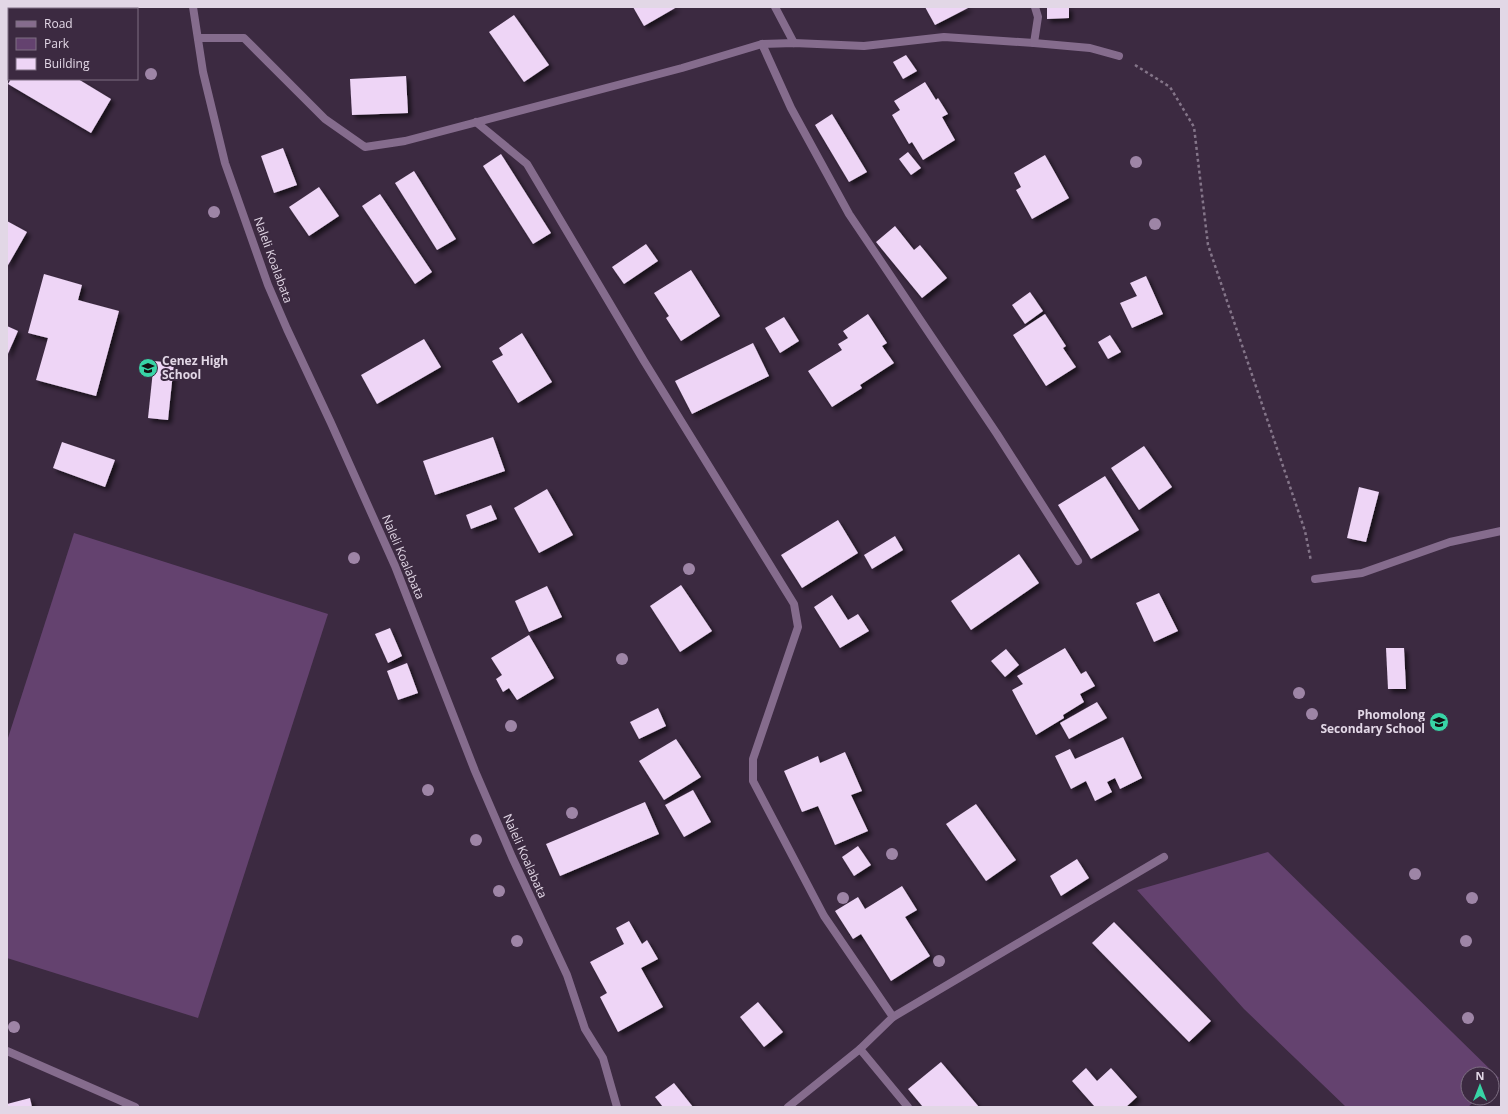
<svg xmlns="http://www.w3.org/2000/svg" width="1508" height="1114" font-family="'Open Sans',sans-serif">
<defs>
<filter id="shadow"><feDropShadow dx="3.5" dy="3.5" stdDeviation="2" flood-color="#0009"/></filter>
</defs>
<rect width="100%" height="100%" fill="#3c2a41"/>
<g fill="#64426f">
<polygon points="74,533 328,614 198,1018 7,958 7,741"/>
<polygon points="1268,852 1499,1078 1492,1085 1492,1074 1468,1074 1468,1098 1478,1098 1468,1107 1346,1107 1244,1009 1137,890"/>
</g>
<g fill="#eed5f6" filter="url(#shadow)">
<polygon points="633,7 677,7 644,26"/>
<polygon points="925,7 970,7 935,25"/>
<polygon points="1047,7 1069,7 1069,18 1047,19"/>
<polygon points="514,15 549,65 524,82 489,32"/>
<polygon points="906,55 917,71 903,79 893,62"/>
<polygon points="406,76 408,113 352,115 350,79"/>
<polygon points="11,79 78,79 111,99 91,133 8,84"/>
<polygon points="925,82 936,100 938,98 948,114 942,117 955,140 923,160 912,142 909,144 892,115 900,110 894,101"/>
<polygon points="832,114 867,172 849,182 815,125"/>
<polygon points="283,148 297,185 274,193 261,156"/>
<polygon points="908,152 921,168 911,175 899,159"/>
<polygon points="501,154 551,233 533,244 483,166"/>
<polygon points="1045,155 1069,198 1032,219 1016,190 1021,187 1014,173"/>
<polygon points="414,171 456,239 437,250 395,183"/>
<polygon points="319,187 339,216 309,236 289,207"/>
<polygon points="380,194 432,272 415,284 362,206"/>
<polygon points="7,221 27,232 7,267"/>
<polygon points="895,226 914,250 920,245 947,278 922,298 876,242"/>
<polygon points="646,244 658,261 624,284 612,267"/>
<polygon points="691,270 720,316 681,341 666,318 669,316 654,293"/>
<polygon points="44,274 82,285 78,300 119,311 96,396 36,380 48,338 28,333"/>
<polygon points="1146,276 1163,314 1132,328 1120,303 1137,296 1130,283"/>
<polygon points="1030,292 1043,311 1025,324 1012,305"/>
<polygon points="868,314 887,343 882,346 894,363 860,385 862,388 832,407 808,371 842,350 838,344 848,338 843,331"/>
<polygon points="1045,314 1066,346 1063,348 1076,367 1046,386 1013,335"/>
<polygon points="784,317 799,341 780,353 765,328"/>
<polygon points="7,326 18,331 7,356"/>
<polygon points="522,333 552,382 518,403 492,361 503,355 499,348"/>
<polygon points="1110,335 1121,352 1108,359 1098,342"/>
<polygon points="424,339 441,367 377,404 361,375"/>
<polygon points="753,343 769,376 692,414 675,381"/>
<polygon points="154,361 174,363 168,420 148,418"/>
<polygon points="493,437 505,471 435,495 423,461"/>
<polygon points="62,442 115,460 105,487 53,468"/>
<polygon points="1144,446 1172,487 1139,510 1111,468"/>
<polygon points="1105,476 1139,530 1091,559 1058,505"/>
<polygon points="1359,487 1379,492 1366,542 1347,538"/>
<polygon points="547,489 573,535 539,553 514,508"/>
<polygon points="491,505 497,519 471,529 466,515"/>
<polygon points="838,520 858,553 802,588 781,555"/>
<polygon points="895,536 903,550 872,569 864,555"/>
<polygon points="1019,554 1039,583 971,630 951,601"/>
<polygon points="681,585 712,631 680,652 650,606"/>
<polygon points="547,586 562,617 529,632 515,601"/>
<polygon points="1159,593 1178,631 1154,642 1136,603"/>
<polygon points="832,595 848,620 858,614 869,631 840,648 814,607"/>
<polygon points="390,628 402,656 388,663 375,634"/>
<polygon points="529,635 554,678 517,700 509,688 503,692 496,679 502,675 491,658"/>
<polygon points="1065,648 1081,674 1086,671 1095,686 1080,694 1084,702 1063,715 1064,718 1036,735 1012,690 1023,684 1017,676"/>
<polygon points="1386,648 1404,648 1406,689 1388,689"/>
<polygon points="1006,649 1019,665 1005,677 991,661"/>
<polygon points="407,663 418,693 398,700 387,671"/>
<polygon points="1097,702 1107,718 1069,739 1060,723"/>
<polygon points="658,708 666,726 639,739 630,722"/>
<polygon points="1123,737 1142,778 1120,789 1115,778 1107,782 1112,792 1095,801 1086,781 1071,789 1055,756 1070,749 1075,759"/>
<polygon points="676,739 701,777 664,800 639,761"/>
<polygon points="845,752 862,791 851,795 868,831 835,845 818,806 802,812 784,771 818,756 820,763"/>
<polygon points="693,790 711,822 684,837 665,805"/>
<polygon points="645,802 659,834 560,876 546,844"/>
<polygon points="976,804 1016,860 986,881 946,824"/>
<polygon points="858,846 871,865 854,876 842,857"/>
<polygon points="1077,859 1089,878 1061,896 1050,876"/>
<polygon points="902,886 917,910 905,917 930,956 891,981 861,934 853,939 835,911 858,897 865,909"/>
<polygon points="629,921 642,944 647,940 658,959 641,968 663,1007 618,1032 600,997 607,993 590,962 624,944 616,928"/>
<polygon points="1114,922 1211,1021 1189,1042 1092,943"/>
<polygon points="758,1002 783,1032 764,1047 740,1017"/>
<polygon points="941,1062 979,1107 923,1107 908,1089"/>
<polygon points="1086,1068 1097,1081 1111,1068 1137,1097 1126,1107 1095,1107 1072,1081"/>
<polygon points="674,1083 693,1107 663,1107 655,1097"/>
<polygon points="30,1098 32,1107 7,1107 7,1104"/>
</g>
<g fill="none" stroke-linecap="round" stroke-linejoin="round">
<polyline stroke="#847589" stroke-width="2.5" stroke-dasharray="3 3" stroke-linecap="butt" points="1135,65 1170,87 1194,127 1208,245 1305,531 1311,561"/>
<g stroke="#856c8d" stroke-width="8">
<polyline points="775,7 794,43"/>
<polyline points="130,9 130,7"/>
<polyline points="762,44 791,108 849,214 997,434 1078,561"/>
<polyline points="476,122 527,164 644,361 794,604 798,627 753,759 753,781 824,916 893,1017 860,1049"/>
<polyline points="893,1017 1164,857"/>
</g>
<g stroke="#856c8d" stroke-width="8">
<polyline points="193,7 203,72 225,163 268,285 287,329 331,423 395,566 475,771 512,857 567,975 585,1029 603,1058 617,1107"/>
<polyline points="198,38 244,38 325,119 365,147 405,141 682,68 762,44 794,43 864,46 944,37 1034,43 1090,48 1119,56"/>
<polyline points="1034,43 1038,17 1035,7"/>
<polyline points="1315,579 1362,573 1450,542 1501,531"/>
<polyline points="7,1051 135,1107"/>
<polyline points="788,1107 860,1049 908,1107"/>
</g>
</g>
<g fill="#9e85a6">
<circle cx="151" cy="74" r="6"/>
<circle cx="1136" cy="162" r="6"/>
<circle cx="214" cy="212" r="6"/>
<circle cx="1155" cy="224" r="6"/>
<circle cx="354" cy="558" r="6"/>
<circle cx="689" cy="569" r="6"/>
<circle cx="622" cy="659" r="6"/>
<circle cx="1299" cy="693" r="6"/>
<circle cx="1312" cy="714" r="6"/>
<circle cx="511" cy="726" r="6"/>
<circle cx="428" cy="790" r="6"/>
<circle cx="572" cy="813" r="6"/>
<circle cx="476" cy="840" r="6"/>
<circle cx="892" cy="854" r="6"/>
<circle cx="1415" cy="874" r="6"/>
<circle cx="499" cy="891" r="6"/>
<circle cx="843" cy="898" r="6"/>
<circle cx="1472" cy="898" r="6"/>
<circle cx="517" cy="941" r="6"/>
<circle cx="1466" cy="941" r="6"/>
<circle cx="939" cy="961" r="6"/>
<circle cx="1468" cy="1018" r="6"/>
<circle cx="14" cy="1027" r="6"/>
</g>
<defs>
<symbol id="school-disc" viewBox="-11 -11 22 22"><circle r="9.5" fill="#38d4a6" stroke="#3c2a41"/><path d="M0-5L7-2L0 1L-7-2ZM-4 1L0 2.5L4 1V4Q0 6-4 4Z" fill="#111"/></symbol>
</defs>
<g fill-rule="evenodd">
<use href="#school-disc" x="137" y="357" width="22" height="22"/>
<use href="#school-disc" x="1428" y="711" width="22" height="22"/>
</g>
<g text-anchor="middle" stroke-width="4" stroke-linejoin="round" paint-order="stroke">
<g font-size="12" fill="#e2d7e6" stroke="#3c2a41">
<text transform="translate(273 260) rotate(70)" y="4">Naleli Koalabata</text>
<text transform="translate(403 557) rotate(67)" y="4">Naleli Koalabata</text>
<text transform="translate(525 856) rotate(66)" y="4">Naleli Koalabata</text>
</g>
<g font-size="12" font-weight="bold" fill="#e2d7e6" stroke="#3c2a41" text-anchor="start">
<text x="162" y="365">Cenez High<tspan x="162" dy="14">School</tspan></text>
<text x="1425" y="719" text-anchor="end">Phomolong<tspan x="1425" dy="14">Secondary School</tspan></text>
</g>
</g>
<rect width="1508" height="1114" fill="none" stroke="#e2d7e6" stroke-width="16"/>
<rect x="8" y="8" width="130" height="72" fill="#3c2a41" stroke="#7e6f83"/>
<rect x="16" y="21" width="20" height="6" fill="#856c8d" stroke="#7e6f83"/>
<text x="44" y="28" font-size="12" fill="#e2d7e6">Road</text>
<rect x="16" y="38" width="20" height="12" fill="#64426f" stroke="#7e6f83"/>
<text x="44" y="48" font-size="12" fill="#e2d7e6">Park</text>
<rect x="16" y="58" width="20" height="12" fill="#eed5f6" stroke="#7e6f83"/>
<text x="44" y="68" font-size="12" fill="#e2d7e6">Building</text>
<g transform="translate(1480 1086)"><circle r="19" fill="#3c2a41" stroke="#7e6f83"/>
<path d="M0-3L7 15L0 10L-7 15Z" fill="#38d4a6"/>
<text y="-6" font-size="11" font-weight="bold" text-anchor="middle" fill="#e2d7e6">N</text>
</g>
</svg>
